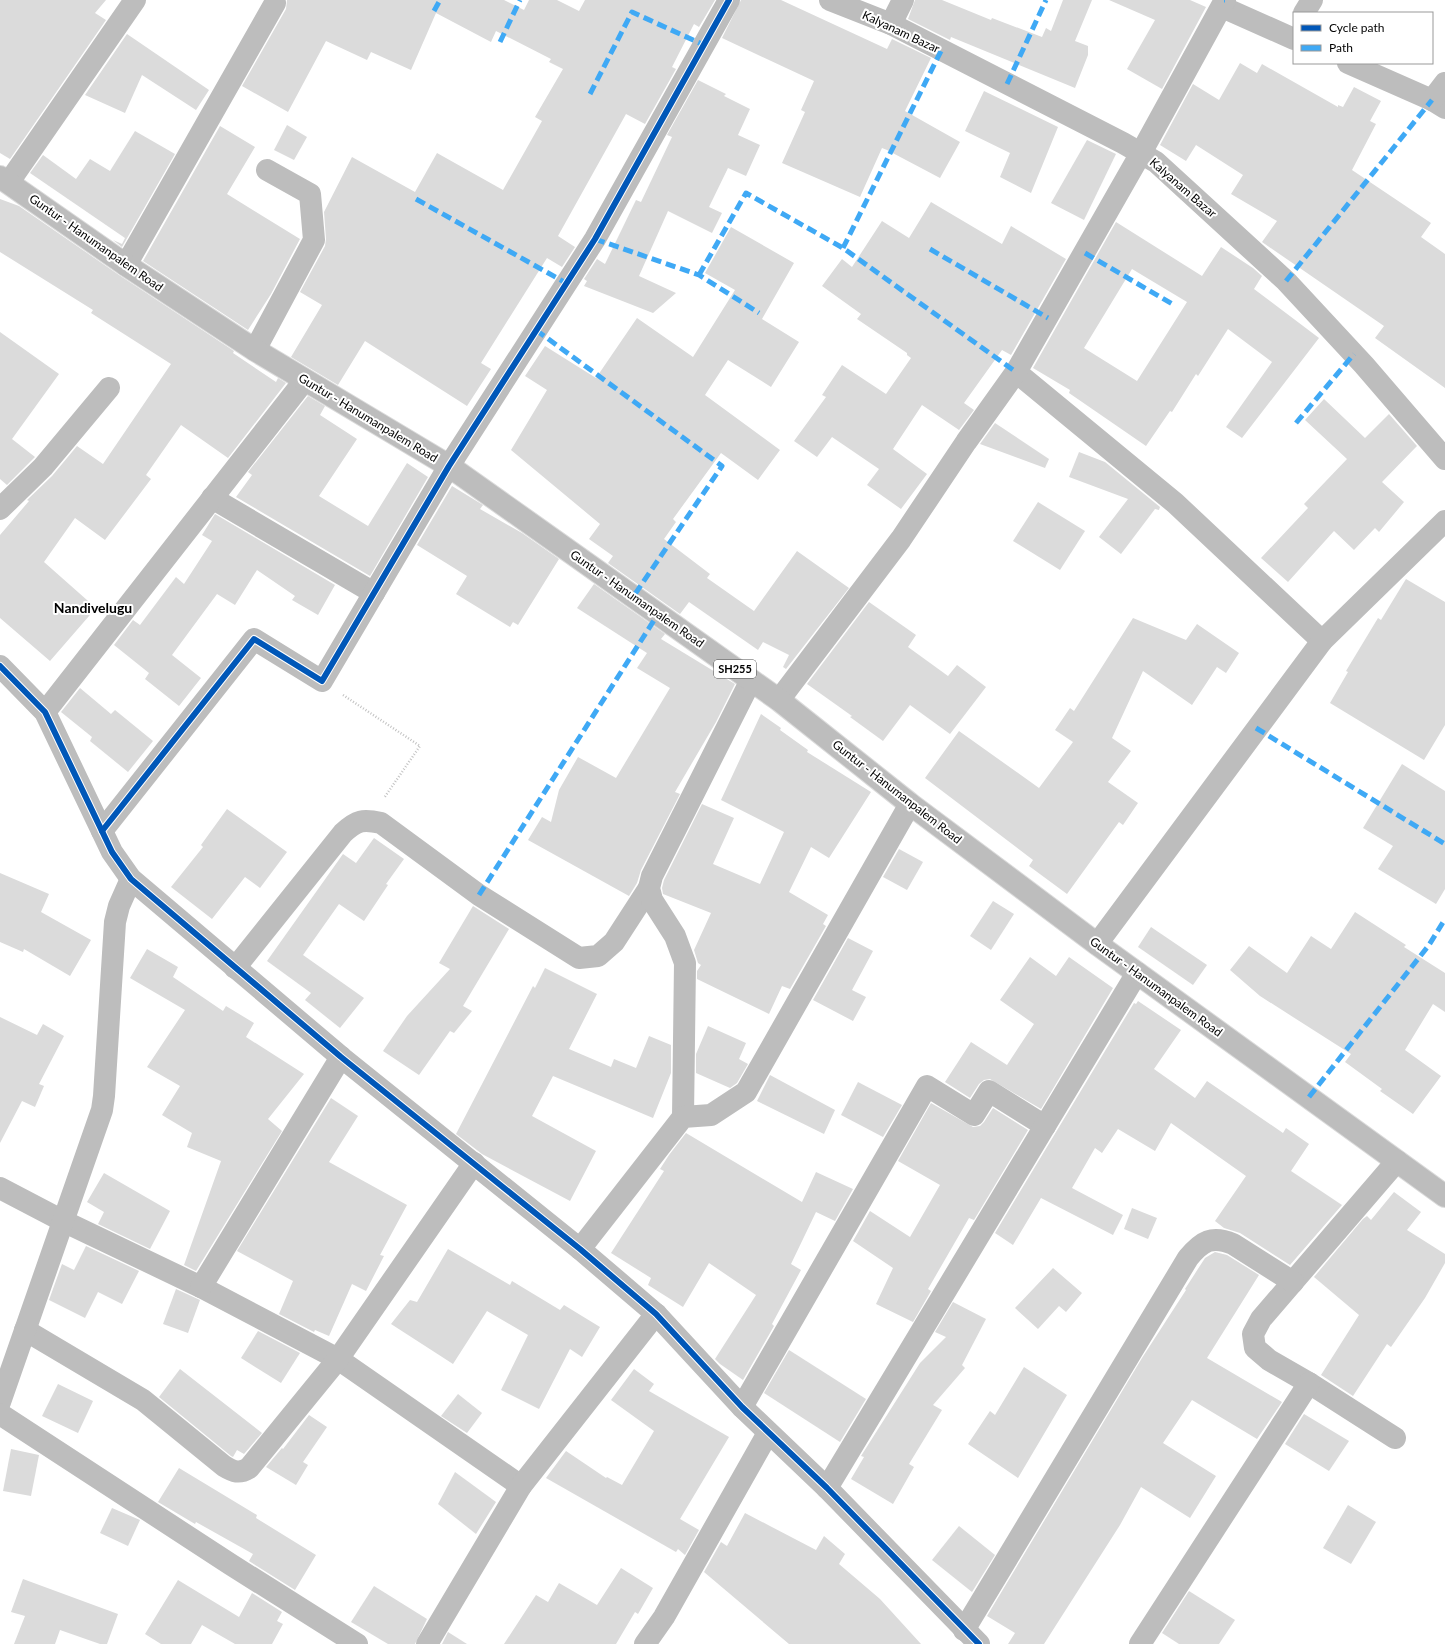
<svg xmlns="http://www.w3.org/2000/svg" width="1445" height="1644" font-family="Lato,sans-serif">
<rect width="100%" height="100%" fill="#fff"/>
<g fill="#dbdbdb" fill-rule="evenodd">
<polygon points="0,0 106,0 95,13 106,20 10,159 0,153"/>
<polygon points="287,0 504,0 524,10 529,0 557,0 579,11 585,0 715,0 699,27 694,24 672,67 676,69 645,124 626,114 558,236 575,247 562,267 547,258 481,363 491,369 467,406 365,341 338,385 291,357 322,305 300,292 325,246 326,239 324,212 352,157 415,192 437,153 503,190 542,121 535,117 563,69 549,62 551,59 496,31 491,42 436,13 411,70 371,52 367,60 326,41 288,112 242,86 286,9"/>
<polygon points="741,0 781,0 887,49 892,39 931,58 905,111 960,142 940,178 887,150 882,148 860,197 782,163 805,112 801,110 814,81 722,38"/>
<polygon points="915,0 942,0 991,20 992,18 1042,37 1046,28 1051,31 1063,0 1092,0 1075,41 1088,46 1088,55 1075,88 951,37 950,40 908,19"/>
<polygon points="1109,0 1190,0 1206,7 1162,89 1127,69 1155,20"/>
<polygon points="127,34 209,90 196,110 142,75 125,113 85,95"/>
<polygon points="1240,63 1257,73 1262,64 1338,107 1338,105 1343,107 1354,87 1381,101 1370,121 1376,124 1352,170 1431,223 1421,237 1445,254 1445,388 1375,338 1384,326 1262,242 1277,221 1231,194 1243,175 1196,145 1186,161 1160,145 1193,84 1219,100"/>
<polygon points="698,80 726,94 724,96 750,109 738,135 760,145 746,176 728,168 709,207 722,213 712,233 668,211 639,276 676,293 653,313 584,286 587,281 584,279 597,259 605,264 636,200 641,202 672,137 667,135"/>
<polygon points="984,91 1058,127 1031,193 1000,177 1010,153 965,131"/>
<polygon points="287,125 307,137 294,160 274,150"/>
<polygon points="220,126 255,147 227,194 300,239 271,294 248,330 143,261"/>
<polygon points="135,131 175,154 122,247 113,240 122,244 125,238 30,173 43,155 76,179 90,159 110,171"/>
<polygon points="1087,140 1116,154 1084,220 1051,203"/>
<polygon points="0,199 19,206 119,275 234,351 233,353 276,382 278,378 286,383 228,458 181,425 146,475 151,479 105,540 75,518 44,562 96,608 50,661 0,618 0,535 29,501 27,500 52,476 77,446 103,464 171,364 91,313 93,310 0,252"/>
<polygon points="931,202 1002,244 1011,226 1066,259 1011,355 1002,350 964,403 974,410 959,430 922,405 893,449 927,474 901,509 867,485 879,469 832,437 817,457 794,441 826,397 822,395 842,365 886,394 911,358 907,355 907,353 857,319 861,314 822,286 842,259 852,267 882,221 909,238"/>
<path d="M 1116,222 L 1202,276 L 1221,247 L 1253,268 L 1262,276 L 1254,289 L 1319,338 L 1242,438 L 1226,427 L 1272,362 L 1228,329 L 1198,376 L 1196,374 L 1172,412 L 1170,411 L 1146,446 L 1069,393 L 1070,390 L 1033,368 ZM 1132,269 L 1187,302 L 1137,381 L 1084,348 Z"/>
<polygon points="731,227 794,263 762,319 799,342 771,387 728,360 705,395 780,450 758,480 721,453 673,519 676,522 664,539 710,574 707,578 754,611 797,551 849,588 786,669 783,667 789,655 763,642 758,650 689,602 680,614 608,563 613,556 589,539 600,524 511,450 547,390 525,376 545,346 596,378 637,318 693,357 735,290 705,273"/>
<polygon points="0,332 59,374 12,439 35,457 7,485 0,479"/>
<polygon points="308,396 325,406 320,415 357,439 319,496 368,526 407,463 428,477 370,576 236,497 252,475 248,472"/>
<polygon points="1324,399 1365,438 1389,414 1417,446 1382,482 1404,502 1379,532 1375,528 1354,550 1334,531 1288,582 1261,558 1308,508 1304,504 1347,459 1305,420"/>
<polygon points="995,423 1049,459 1045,468 980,444"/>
<polygon points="1079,452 1105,462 1160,507 1159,510 1155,509 1121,554 1099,537 1128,499 1069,477"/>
<polygon points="452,486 483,505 480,509 522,533 559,559 518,625 513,622 510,627 456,594 467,576 417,545"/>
<polygon points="1038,502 1085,531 1060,570 1013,541"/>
<polygon points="215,514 335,585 318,615 292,600 295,596 257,570 235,605 217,594 172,655 201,678 179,706 145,679 149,673 114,645 133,620 140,625 176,577 184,584 212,541 202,535"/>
<polygon points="1406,579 1445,602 1445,725 1424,760 1330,703 1348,672 1346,671 1378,618 1381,620"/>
<polygon points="594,584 665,634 661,639 735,684 716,722 675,792 680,794 641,870 637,883 629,896 528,840 542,817 551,822 559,790 578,757 616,778 670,688 637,668 647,653 577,608"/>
<polygon points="869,602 916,635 908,647 948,676 957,665 986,687 950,734 910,705 883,741 850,717 852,716 807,684"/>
<polygon points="1133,618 1186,640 1197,624 1239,653 1226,673 1217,667 1192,705 1143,671 1112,738 1131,751 1108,782 1138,803 1123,825 1119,822 1067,894 1029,866 1033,860 925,778 959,731 1039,788 1073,742 1055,730 1070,708 1074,711"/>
<polygon points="80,688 111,714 115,710 153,741 128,772 90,741 92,737 61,712"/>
<polygon points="761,714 781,728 780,730 808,750 807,752 871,792 829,858 811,847 789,892 828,915 823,924 826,926 790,989 782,986 769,1014 697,979 697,971 701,965 698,963 694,950 711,913 663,894 662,888 664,880 702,804 734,818 713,864 760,884 784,832 721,800"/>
<polygon points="1402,764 1445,791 1445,889 1436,904 1378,869 1393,846 1363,828"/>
<polygon points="227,809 287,852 260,888 245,877 212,919 171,887 203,847 201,845"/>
<polygon points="374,838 404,859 386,884 388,885 364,921 339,904 303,955 364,998 340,1028 305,1000 311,993 267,961 343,854 356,863"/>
<polygon points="899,849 923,862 907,890 883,877"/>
<polygon points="0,873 49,894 41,912 91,940 70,976 24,949 23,952 0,942"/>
<polygon points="993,901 1014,914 991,950 970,936"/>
<polygon points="473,906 509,929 463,1006 472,1011 454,1033 450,1031 419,1075 383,1051 407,1016 450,969 439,963"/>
<polygon points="1355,912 1406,945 1404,947 1445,973 1445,1012 1433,1004 1405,1050 1441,1076 1413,1114 1380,1091 1382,1089 1345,1062 1351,1054 1260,996 1230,970 1249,946 1287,973 1311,936 1331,949"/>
<polygon points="1151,927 1207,965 1193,985 1138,947"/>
<polygon points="848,938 873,951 852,990 866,997 853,1021 813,1000"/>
<polygon points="147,949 178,967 173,977 223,1011 226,1006 254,1023 246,1037 304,1074 268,1119 282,1131 196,1271 184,1265 221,1161 187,1147 192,1133 162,1115 180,1086 147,1067 185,1010 130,978"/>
<polygon points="1030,957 1056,976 1069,957 1113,988 1041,1109 990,1079 984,1080 979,1084 970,1098 945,1082 971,1042 1007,1065 1034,1024 1000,1000"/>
<polygon points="545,968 597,994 569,1049 611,1067 614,1059 636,1068 649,1036 671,1045 671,1073 653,1118 553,1076 532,1116 596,1151 570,1201 482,1154 456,1134 533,986 535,988"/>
<polygon points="1138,1001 1181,1030 1154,1069 1195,1098 1207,1081 1283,1133 1286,1128 1309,1144 1291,1171 1342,1205 1290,1265 1240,1233 1224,1228 1215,1221 1246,1176 1171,1123 1155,1151 1118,1129 1102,1153 1095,1148 1072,1188 1123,1215 1113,1235 1041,1198 1013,1245 995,1233 1134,1003 1136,1004"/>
<polygon points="0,1017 37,1035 43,1024 64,1036 39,1084 44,1086 35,1107 22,1101 0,1143"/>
<polygon points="708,1026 746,1043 739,1059 748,1064 737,1083 730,1088 696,1073 696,1054"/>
<polygon points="770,1075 835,1110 824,1134 757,1101"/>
<polygon points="858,1082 902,1105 883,1137 841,1115"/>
<polygon points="331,1098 358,1116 329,1162 407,1205 380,1255 384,1256 366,1291 352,1284 329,1336 315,1330 314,1332 279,1314 293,1281 237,1251"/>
<polygon points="931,1103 973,1127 980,1126 984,1122 993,1108 1028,1130 974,1220 969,1218 928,1289 931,1291 913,1322 876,1304 893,1268 853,1241 870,1211 910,1237 940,1185 898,1161"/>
<polygon points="686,1133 802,1202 816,1172 853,1189 835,1221 816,1212 791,1264 801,1270 772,1324 774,1326 743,1380 720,1364 715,1359 756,1295 709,1263 683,1307 648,1285 651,1278 611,1253 664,1171 660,1169 669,1155"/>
<polygon points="104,1173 170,1211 150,1249 98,1224 104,1212 87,1202"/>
<polygon points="1394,1192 1421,1212 1407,1230 1445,1254 1445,1263 1425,1298 1391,1347 1387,1344 1353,1396 1321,1375 1359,1315 1314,1277 1363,1219 1367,1216 1371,1220"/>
<polygon points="1132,1208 1157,1218 1148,1239 1124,1229"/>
<polygon points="86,1246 139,1271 122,1304 98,1292 85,1318 49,1300 62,1264 74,1270"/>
<polygon points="448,1249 510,1285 512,1281 560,1310 564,1305 600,1327 582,1357 570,1349 539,1409 501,1390 528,1335 487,1311 453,1364 391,1324 410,1300 417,1302"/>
<polygon points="1215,1252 1227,1255 1259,1275 1207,1358 1282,1402 1257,1439 1192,1400 1163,1443 1216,1476 1190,1518 1141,1487 1120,1525 1044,1644 1008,1644 1015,1633 987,1616 1142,1358 1186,1290 1185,1289 1205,1258"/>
<polygon points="1053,1268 1082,1293 1066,1312 1059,1306 1038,1329 1015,1308"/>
<polygon points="176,1289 200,1300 188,1333 163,1324"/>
<polygon points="953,1302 986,1319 962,1365 965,1368 933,1405 942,1410 909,1464 914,1467 893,1504 851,1479 864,1457 861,1456 920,1363 946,1337 935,1332"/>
<polygon points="258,1331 300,1353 281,1383 241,1358"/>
<polygon points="789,1350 866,1399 840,1442 764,1393"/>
<polygon points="1024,1367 1067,1395 1018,1478 968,1444 990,1411 995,1415"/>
<polygon points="180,1369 262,1433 244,1454 237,1450 233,1457 231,1456 159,1397"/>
<polygon points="634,1369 654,1384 649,1391 729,1437 680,1519 699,1530 685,1555 678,1549 676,1552 546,1478 566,1451 606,1478 607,1477 622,1485 654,1431 611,1400"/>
<polygon points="58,1384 93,1401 78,1433 42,1416"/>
<polygon points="458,1394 482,1413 467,1433 441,1416"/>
<polygon points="1304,1414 1349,1441 1329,1471 1285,1444"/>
<polygon points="309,1415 327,1427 303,1462 308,1465 296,1485 266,1467 282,1448 283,1449"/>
<polygon points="11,1449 39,1455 31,1496 3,1491"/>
<polygon points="179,1468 257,1515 256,1518 316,1555 295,1590 249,1561 253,1554 196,1522 195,1524 158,1502"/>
<polygon points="455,1472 496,1502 476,1534 438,1504"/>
<polygon points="1348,1505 1376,1522 1351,1564 1323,1548"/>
<polygon points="112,1508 140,1520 128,1546 100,1533"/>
<polygon points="745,1513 816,1550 824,1536 845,1554 839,1564 880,1599 921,1644 789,1644 704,1572 721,1542 727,1546"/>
<polygon points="959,1526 995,1555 972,1592 932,1560"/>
<polygon points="621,1568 653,1588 638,1614 635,1612 616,1644 504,1644 536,1595 548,1602 559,1583 597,1605"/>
<polygon points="23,1579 118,1614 107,1644 100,1644 60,1630 55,1644 14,1644 25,1616 11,1612"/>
<polygon points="178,1580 239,1617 252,1593 282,1612 277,1621 283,1624 272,1644 235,1644 202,1625 191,1644 161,1644 145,1634"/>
<polygon points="374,1586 427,1619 415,1644 388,1644 351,1622"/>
<polygon points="1189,1591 1235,1620 1219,1644 1179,1644 1162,1633"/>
<polygon points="448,1632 467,1644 442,1644"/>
</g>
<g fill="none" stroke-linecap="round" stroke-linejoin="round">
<defs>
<polyline id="primary" points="0,177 126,265 255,350 449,466 779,700 910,804 1097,944 1445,1196"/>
</defs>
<use href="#primary" stroke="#dbdbdb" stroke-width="24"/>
<polyline stroke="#c2c2c2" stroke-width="2.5" stroke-dasharray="1 2" stroke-linecap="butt" points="343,695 420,746 384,798"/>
<g stroke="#bdbdbd" stroke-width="22">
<polyline points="830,0 891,24 1123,143 1156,162 1286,281 1364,365 1445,459"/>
<polyline points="1222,7 1294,39"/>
<polyline points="1304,13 1312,0"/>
<polyline points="891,24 903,0"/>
<polyline points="1348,63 1432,100 1445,108"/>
<polyline points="1432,100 1445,83"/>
<polyline points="9,182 135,0"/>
<polyline points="126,265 275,3"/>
<polyline points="255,350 314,240 310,194 267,170"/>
<polyline points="1016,372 1175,503 1322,641"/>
<polyline points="212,498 374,593"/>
<polyline points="0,509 43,467 109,388"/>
<polyline points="0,666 45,712 112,852 131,879 341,1057 580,1249 656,1314 742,1407 827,1488 979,1644"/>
<polyline points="779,700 901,539 966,442 1016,372 1141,153 1225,0"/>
<polyline points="45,712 304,381"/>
<polyline points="102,831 254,639 322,681 449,466 595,239 729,0"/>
<polyline points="1097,944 1322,641 1445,521"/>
<path d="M 235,968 L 343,833 C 357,820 363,819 381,823 L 479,895 L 579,958 L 598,956 L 614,942 L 649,888"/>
<polyline points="683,1117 685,963 675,936 652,900 649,888 652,876 751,680"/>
<polyline points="0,1188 63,1221 201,1287 338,1359 521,1486"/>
<polyline points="580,1249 683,1117 711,1115 746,1092 910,804"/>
<polyline points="201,1287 341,1057"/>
<path d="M 25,1330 L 143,1400 L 224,1466 C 234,1472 239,1474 249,1468 L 338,1359 L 474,1163"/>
<polyline points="0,1402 102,1110 104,1096 115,922 119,906 131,879"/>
<polyline points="742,1407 927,1086 974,1115 989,1091 1045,1126"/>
<polyline points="0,1414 230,1564 357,1644"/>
<polyline points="1395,1438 1309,1383 1269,1360 1255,1348 1253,1334 1261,1319 1397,1161"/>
<polyline points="827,1488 1137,973"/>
<path d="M 964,1630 L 1188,1258 C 1202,1241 1212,1235 1233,1244 L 1293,1282"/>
<polyline points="427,1644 521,1486 656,1314"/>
<polyline points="645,1644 664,1617 768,1433"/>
<polyline points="1140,1644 1309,1383"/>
</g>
<use href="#primary" stroke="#bdbdbd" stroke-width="22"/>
<g stroke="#3fa9f5" stroke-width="5" stroke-dasharray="10 5" stroke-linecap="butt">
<polyline points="1224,0 1225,0"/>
<polyline points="434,11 440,0"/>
<polyline points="500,42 520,0"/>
<polyline points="1007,84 1046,0"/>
<polyline points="590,94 632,12 704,45"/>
<polyline points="416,199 566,283"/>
<polyline points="595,239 699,275 759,313"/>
<polyline points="843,248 941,51"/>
<polyline points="930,249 1048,318"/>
<polyline points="1085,253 1174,305"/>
<polyline points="699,275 746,193 843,248 1016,372"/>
<polyline points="1286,281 1432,100"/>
<polyline points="536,330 722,466 633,597"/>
<polyline points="1296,423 1354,354"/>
<polyline points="1256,728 1445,844"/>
<polyline points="479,895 658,614"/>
<polyline points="1309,1097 1429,945 1445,919"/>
</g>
<defs>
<g id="cycleway">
<polyline points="0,666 45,712 112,852 131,879 341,1057 580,1249 656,1314 742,1407 827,1488 979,1644"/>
<polyline points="102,831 254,639 322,681 449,466 595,239 729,0"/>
</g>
</defs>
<use href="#cycleway" stroke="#fff" stroke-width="8"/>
<use href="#cycleway" stroke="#0057b8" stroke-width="6"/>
</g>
<g text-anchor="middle" stroke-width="4" stroke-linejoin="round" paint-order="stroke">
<rect fill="#fff" stroke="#4c4c4c" stroke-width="1" x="714" y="660" width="42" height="18" rx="3"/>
<g font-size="11" font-weight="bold" fill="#000">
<text x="735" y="673">SH255</text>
</g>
<g font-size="12" fill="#000" stroke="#fff">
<text transform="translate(901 32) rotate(25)" y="4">Kalyanam Bazar</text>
<text transform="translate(1183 188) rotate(41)" y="4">Kalyanam Bazar</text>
<text transform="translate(96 243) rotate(35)" y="4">Guntur - Hanumanpalem Road</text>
<text transform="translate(368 418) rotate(31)" y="4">Guntur - Hanumanpalem Road</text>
<text transform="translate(637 599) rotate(35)" y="4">Guntur - Hanumanpalem Road</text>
<text transform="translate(897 792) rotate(38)" y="4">Guntur - Hanumanpalem Road</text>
<text transform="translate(1156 987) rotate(36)" y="4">Guntur - Hanumanpalem Road</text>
</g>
<g font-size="14" font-weight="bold" fill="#000" stroke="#fff">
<text x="93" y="613">Nandivelugu</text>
</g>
</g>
<rect x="1293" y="12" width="140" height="52" fill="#ffffff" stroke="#999999"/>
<rect x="1301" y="25" width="20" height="6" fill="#0057b8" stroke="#999999"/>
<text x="1329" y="32" font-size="12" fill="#000000">Cycle path</text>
<rect x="1301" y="45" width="20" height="6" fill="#3fa9f5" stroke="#999999"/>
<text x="1329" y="52" font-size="12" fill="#000000">Path</text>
</svg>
